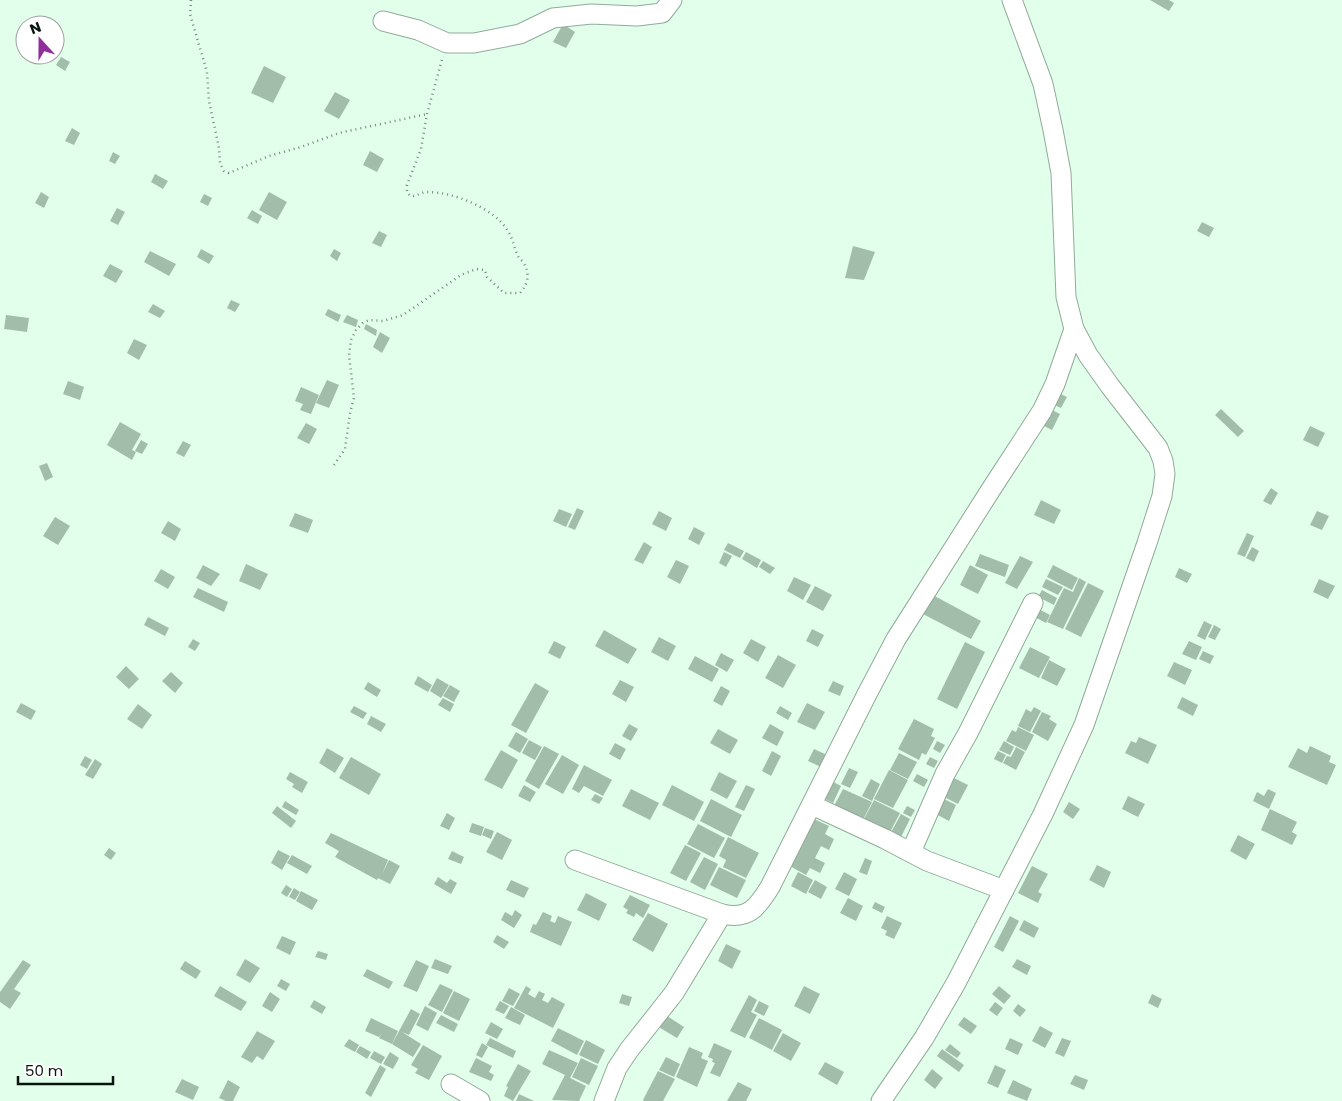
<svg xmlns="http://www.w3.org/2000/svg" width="1342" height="1101" font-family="Poppins,sans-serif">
<rect width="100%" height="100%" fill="#e2ffeb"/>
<g fill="#a2beab">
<polygon points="1150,0 1169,0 1174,3 1169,11"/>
<polygon points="563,24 575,32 566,48 553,42"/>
<polygon points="61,57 70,62 65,71 56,65"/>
<polygon points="264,66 286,77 273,103 251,93"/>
<polygon points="335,92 350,100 339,119 324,111"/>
<polygon points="72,128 80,133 74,145 65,141"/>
<polygon points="370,151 384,159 377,172 363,165"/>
<polygon points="113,152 120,156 115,164 109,161"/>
<polygon points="155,174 168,181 163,189 151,182"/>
<polygon points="41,192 49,197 44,208 35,203"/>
<polygon points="269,192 287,202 277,220 259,210"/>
<polygon points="204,194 212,198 208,206 200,202"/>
<polygon points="117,208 125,212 118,225 110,221"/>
<polygon points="252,210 262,216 258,224 247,218"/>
<polygon points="1202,222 1214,228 1209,237 1197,231"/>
<polygon points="379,231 387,235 381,247 372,243"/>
<polygon points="853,246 875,252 864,280 845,278"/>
<polygon points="201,249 214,256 209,264 197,257"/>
<polygon points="334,249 341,253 337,261 330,256"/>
<polygon points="150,251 176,264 169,276 144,262"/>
<polygon points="110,264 123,271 116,283 103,276"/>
<polygon points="231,300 240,304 235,312 227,308"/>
<polygon points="153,304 165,311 160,318 148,312"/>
<polygon points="328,309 341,315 338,322 325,315"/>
<polygon points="6,315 29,318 27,332 4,329"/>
<polygon points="347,315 358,320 356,327 343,322"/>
<polygon points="366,324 377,330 376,336 364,329"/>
<polygon points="380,332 390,338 382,353 373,347"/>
<polygon points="134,339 147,345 139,360 127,353"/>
<polygon points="327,380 339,385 329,408 316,403"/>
<polygon points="68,381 84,387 80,400 63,394"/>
<polygon points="301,387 319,395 311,414 300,410 303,404 295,401"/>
<polygon points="1054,391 1067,397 1061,408 1048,402"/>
<polygon points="1046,407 1060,414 1052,430 1038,423"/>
<polygon points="1221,409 1244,431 1238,437 1215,415"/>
<polygon points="120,422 141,434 132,450 136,452 132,460 107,445"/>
<polygon points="306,423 317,429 309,444 297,438"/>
<polygon points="1310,426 1325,433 1318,447 1303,440"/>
<polygon points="141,440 148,444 142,454 135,451"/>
<polygon points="183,441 191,445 184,457 176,453"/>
<polygon points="47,463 53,477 45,481 39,466"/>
<polygon points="1271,488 1278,493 1271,505 1263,501"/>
<polygon points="1041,500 1061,510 1054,524 1034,515"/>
<polygon points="577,508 584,511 575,530 568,527"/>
<polygon points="559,509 572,514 566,527 553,521"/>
<polygon points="659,511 672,518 666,531 652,524"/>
<polygon points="1317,511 1329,516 1322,530 1310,525"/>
<polygon points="295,513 313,520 308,533 289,526"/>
<polygon points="55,517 70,526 58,545 43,536"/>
<polygon points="168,521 181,529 175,541 161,533"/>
<polygon points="694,527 705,533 699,545 688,539"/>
<polygon points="1247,533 1254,536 1245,557 1237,554"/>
<polygon points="644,542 652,547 643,564 634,560"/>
<polygon points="728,543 744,551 740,558 724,550"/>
<polygon points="1252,547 1259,551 1254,562 1246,558"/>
<polygon points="724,552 732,556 726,567 719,563"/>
<polygon points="746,552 761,560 757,568 742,559"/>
<polygon points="980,554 1009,565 1005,577 975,566"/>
<polygon points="1020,556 1033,562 1017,589 1005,583"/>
<polygon points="676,560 689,566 680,584 667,577"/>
<polygon points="763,561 775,568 770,574 759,567"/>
<polygon points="246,564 268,574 260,590 239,581"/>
<polygon points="203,565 220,574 211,586 196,578"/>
<polygon points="970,565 988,575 978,594 960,585"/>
<polygon points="1053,565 1078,578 1072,590 1047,577"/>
<polygon points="1179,568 1192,574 1187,583 1175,577"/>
<polygon points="161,569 175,577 168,589 154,581"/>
<polygon points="794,577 811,585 803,600 787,591"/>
<polygon points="1079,578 1086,582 1063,629 1047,622 1064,588 1073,592"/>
<polygon points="1046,579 1063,587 1058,595 1042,587"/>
<polygon points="1319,579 1335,586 1328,599 1313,592"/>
<polygon points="1088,583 1104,591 1081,637 1065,629"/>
<polygon points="815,586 832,595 823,611 806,602"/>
<polygon points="198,588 228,602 224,612 193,597"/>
<polygon points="1042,590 1057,598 1054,605 1038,597"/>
<polygon points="931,594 981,621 971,639 921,613"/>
<polygon points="1033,606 1050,615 1046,623 1029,614"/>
<polygon points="148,617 169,628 165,636 144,625"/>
<polygon points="1204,621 1212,625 1205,640 1197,636"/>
<polygon points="1214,625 1221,629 1215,640 1208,637"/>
<polygon points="812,629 824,635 818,647 806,641"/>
<polygon points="604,630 637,649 628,664 595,646"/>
<polygon points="659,637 676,646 668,661 651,652"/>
<polygon points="193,639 200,643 195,651 188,647"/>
<polygon points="751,639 766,647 758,662 743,653"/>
<polygon points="554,641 566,647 560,659 548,653"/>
<polygon points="1189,641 1202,647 1196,660 1182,654"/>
<polygon points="965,642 985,652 957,709 937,699"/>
<polygon points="1030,647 1050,657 1039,678 1019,668"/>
<polygon points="1203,651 1214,656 1210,664 1199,659"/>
<polygon points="721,653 734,660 727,672 715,665"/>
<polygon points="778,655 796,665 783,688 765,678"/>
<polygon points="695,656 719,669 712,682 688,669"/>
<polygon points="1049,660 1066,669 1057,686 1041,678"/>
<polygon points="1174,662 1192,670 1185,685 1167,676"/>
<polygon points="126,666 139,679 129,689 116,677"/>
<polygon points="171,672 183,683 175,693 162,681"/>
<polygon points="418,676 432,685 428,692 414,684"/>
<polygon points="437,678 449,685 441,698 430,691"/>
<polygon points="620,680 634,687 626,702 612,694"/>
<polygon points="833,681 844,686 840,696 828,691"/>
<polygon points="368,682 381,690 377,697 364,689"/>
<polygon points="535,683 549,691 526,733 511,725"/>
<polygon points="450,685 460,691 454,702 443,696"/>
<polygon points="721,686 730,691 722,706 713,701"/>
<polygon points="1182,697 1198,705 1193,716 1177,708"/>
<polygon points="443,698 454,704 450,712 438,705"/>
<polygon points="21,703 36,711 31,720 16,712"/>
<polygon points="807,703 825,712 815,730 797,722"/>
<polygon points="138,704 152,715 142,729 127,719"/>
<polygon points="354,706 367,713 363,719 350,712"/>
<polygon points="780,706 792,713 788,720 776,713"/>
<polygon points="1034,707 1041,711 1030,732 1018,726 1026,709 1031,712"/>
<polygon points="1042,712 1051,716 1049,719 1057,724 1048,741 1032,732"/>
<polygon points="371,716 386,724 381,732 367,724"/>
<polygon points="914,719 934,729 931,736 935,738 926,755 922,753 919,760 898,749"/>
<polygon points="629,724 638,729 631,741 622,736"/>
<polygon points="770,724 784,732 777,746 762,738"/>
<polygon points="1018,727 1034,735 1026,751 1006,741 1012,730 1016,732"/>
<polygon points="718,729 738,740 730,754 710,743"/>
<polygon points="516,732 528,739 520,753 508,746"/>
<polygon points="1139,737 1157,745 1148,764 1125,753 1131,741 1136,743"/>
<polygon points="529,740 542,747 535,760 522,753"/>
<polygon points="937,741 945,745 940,753 933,749"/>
<polygon points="1004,741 1014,747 1010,755 999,750"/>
<polygon points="615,743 626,749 620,760 609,754"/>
<polygon points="544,746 559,754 539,789 525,781"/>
<polygon points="1310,746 1331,756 1329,762 1336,765 1327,785 1288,767 1298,748 1307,753"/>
<polygon points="1016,747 1025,752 1016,770 1003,763 1007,756 1011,757"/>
<polygon points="327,748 344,758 335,773 319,763"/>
<polygon points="814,749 827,755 821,767 808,761"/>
<polygon points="501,750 518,760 502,789 484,780"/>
<polygon points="772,751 781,756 771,776 762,771"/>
<polygon points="998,751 1006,755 1002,763 994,759"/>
<polygon points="899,753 917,762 908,779 890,770"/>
<polygon points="562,755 579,765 563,794 545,784"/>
<polygon points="85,756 92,760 87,769 80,765"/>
<polygon points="351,757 381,774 369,795 339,778"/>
<polygon points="930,757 938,761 934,768 926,764"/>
<polygon points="95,759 102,764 93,779 85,775"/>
<polygon points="584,765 612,780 603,796 584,786 579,793 572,789"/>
<polygon points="849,768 858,772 850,788 841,784"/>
<polygon points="889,770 908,780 893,808 874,799"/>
<polygon points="290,772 308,782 302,793 292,787 294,784 286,779"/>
<polygon points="719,772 737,781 727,799 710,790"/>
<polygon points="917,774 928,780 924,787 913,781"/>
<polygon points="820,775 841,786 833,803 811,792"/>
<polygon points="952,777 968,785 958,804 942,796"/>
<polygon points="871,779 880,784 872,801 862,796"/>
<polygon points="524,785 536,792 530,802 518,796"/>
<polygon points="672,785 704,802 694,821 662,805"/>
<polygon points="746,785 755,789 744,811 735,807"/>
<polygon points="631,789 659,803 650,820 622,806"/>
<polygon points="843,789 872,802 862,822 834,806"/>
<polygon points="1268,789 1276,793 1269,809 1253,801 1257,792 1264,796"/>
<polygon points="595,794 603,798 599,804 591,800"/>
<polygon points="1128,796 1145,804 1138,817 1122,809"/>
<polygon points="940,797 956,805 949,821 932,812"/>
<polygon points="711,799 742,815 731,837 700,821"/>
<polygon points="874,800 900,813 889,834 863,821"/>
<polygon points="285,801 299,810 296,815 282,807"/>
<polygon points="1069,802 1080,809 1073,819 1063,812"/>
<polygon points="277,806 296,821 291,828 272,813"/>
<polygon points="907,806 915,810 911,817 903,813"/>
<polygon points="1270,809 1297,822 1292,832 1297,835 1292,845 1261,830"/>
<polygon points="447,813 455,818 449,830 440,826"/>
<polygon points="901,814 910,819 900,839 890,834"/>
<polygon points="812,818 829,826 825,834 834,839 829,850 821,846 815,858 825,863 820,873 810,868 806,875 788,865"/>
<polygon points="472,823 484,827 481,836 469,832"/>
<polygon points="698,824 725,838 714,858 687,844"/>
<polygon points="485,828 494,831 491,839 482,835"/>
<polygon points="497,832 512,840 502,860 486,852"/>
<polygon points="331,833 388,860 382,874 389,860 400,866 390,884 378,878 377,880 335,857 339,851 325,843"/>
<polygon points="1238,835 1255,844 1246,860 1230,851"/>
<polygon points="728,837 759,853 746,878 723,867 726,860 719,856"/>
<polygon points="685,845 701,853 686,881 670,873"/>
<polygon points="109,848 116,853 111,860 104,855"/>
<polygon points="278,850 290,856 282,870 271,863"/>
<polygon points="452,851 464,857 461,864 448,859"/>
<polygon points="292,855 312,866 307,874 287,863"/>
<polygon points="704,857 718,864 705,890 690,882"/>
<polygon points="865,858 872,861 867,875 859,872"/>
<polygon points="1097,865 1111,872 1104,888 1089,880"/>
<polygon points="1032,866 1048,874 1038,892 1042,894 1038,903 1018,893"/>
<polygon points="719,867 746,880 737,898 710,885"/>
<polygon points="798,872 813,880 806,894 791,886"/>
<polygon points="844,872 857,879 849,896 835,889"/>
<polygon points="438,877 447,883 450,879 457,883 451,894 434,884"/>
<polygon points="511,880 529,888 524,898 506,890"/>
<polygon points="815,880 827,887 821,899 808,892"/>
<polygon points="286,885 292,889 287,897 281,893"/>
<polygon points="294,888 300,892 295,900 289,897"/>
<polygon points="301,891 318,900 312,910 296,901"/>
<polygon points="586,893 607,904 599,921 577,910"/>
<polygon points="630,895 650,905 643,918 636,913 634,917 626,913 628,910 623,907"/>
<polygon points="848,898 863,906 856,921 840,913"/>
<polygon points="875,902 885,907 882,913 872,908"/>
<polygon points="515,910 522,915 514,928 501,920 505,912 512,916"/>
<polygon points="543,912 552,916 550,921 555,923 558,916 572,922 561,946 530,932 533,924 536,925"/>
<polygon points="648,913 668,924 653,952 632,940"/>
<polygon points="887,916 902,923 894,939 885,935 887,931 881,928"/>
<polygon points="1010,916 1019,921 1003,952 994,947"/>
<polygon points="1024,920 1039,928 1034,938 1019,930"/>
<polygon points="497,935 509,942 504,949 493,942"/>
<polygon points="282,936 296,942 290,955 276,948"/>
<polygon points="726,944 741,951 732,969 718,961"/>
<polygon points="318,951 328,954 326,960 315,957"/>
<polygon points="245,959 260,968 250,983 236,975"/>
<polygon points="435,959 452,966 448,974 431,968"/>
<polygon points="1017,959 1031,966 1027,975 1012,967"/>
<polygon points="23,960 31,965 14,989 21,993 10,1009 0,1002 0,992"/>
<polygon points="416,960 429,966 417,992 403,986"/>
<polygon points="185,961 201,971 196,979 180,969"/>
<polygon points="367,969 393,982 389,989 363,976"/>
<polygon points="281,979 290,984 286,991 277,986"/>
<polygon points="440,984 453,990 442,1012 428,1005"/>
<polygon points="220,986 247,1002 241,1011 214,996"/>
<polygon points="526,986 531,989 528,994 535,998 539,991 545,994 542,1000 548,1003 552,997 565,1004 553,1028 514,1008"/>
<polygon points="804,986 820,994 810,1014 794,1006"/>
<polygon points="999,986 1011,996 1004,1004 992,994"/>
<polygon points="509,988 520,994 513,1006 502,1001"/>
<polygon points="454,991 470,999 459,1021 443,1013"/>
<polygon points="270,992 280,999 272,1012 262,1006"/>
<polygon points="622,994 632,997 629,1006 619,1003"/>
<polygon points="1152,994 1162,999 1158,1008 1148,1003"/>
<polygon points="749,995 757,1000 751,1012 757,1015 745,1038 730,1031"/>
<polygon points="314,1000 326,1007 322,1014 310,1007"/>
<polygon points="500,1001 509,1006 504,1014 495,1010"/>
<polygon points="759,1001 769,1006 764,1016 754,1011"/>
<polygon points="995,1002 1003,1008 997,1016 989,1010"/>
<polygon points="1018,1004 1026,1010 1020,1017 1013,1011"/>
<polygon points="425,1006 437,1013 428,1031 416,1025"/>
<polygon points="511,1007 525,1015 520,1025 505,1018"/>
<polygon points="411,1009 420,1014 409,1035 402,1032 421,1044 413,1057 392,1044"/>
<polygon points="664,1014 684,1027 677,1038 657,1026"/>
<polygon points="441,1015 458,1024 454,1032 436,1023"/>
<polygon points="964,1017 977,1026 971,1034 958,1025"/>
<polygon points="371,1018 398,1031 392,1044 379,1038 382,1033 379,1037 365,1031"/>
<polygon points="759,1018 782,1030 772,1050 749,1038"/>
<polygon points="491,1022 503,1029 497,1039 485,1033"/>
<polygon points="1040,1026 1053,1033 1045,1048 1032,1041"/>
<polygon points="558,1028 584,1041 577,1055 551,1041"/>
<polygon points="257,1031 275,1041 263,1060 257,1056 252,1063 241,1057"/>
<polygon points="783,1033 801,1043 791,1061 773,1051"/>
<polygon points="490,1038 516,1051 513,1058 486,1045"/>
<polygon points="1010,1038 1023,1044 1018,1055 1005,1049"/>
<polygon points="1062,1038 1071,1041 1064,1057 1055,1053"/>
<polygon points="349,1039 359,1045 355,1052 344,1046"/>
<polygon points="586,1040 605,1050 598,1064 579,1055"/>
<polygon points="482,1043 488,1047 482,1058 476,1055"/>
<polygon points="714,1043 732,1051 720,1077 710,1073 715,1063 712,1062 713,1059 708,1057"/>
<polygon points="950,1044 961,1053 957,1058 945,1050"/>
<polygon points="423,1045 442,1056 429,1080 415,1073 418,1069 411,1065"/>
<polygon points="360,1046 371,1052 367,1059 356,1052"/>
<polygon points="689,1047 703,1053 701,1058 708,1061 697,1087 676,1077"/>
<polygon points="942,1049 964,1065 959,1072 937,1056"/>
<polygon points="549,1050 578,1063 570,1078 586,1086 579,1101 552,1100 565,1075 542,1064"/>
<polygon points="374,1051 385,1057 381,1064 370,1058"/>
<polygon points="390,1052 399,1058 393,1069 383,1064"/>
<polygon points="666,1057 680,1064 674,1077 659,1070"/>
<polygon points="476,1058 492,1066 489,1072 494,1075 491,1081 469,1072"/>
<polygon points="581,1058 598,1066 589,1085 572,1077"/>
<polygon points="825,1062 844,1072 837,1085 818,1074"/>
<polygon points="518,1064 531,1071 513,1101 504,1096 508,1087 506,1086"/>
<polygon points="380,1065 386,1069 371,1097 365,1093"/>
<polygon points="995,1065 1006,1070 998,1088 987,1083"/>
<polygon points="932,1069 943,1078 935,1089 924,1080"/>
<polygon points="658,1071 675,1079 663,1101 644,1101 643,1100"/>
<polygon points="1075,1075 1088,1080 1084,1090 1070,1084"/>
<polygon points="182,1079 199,1087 193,1100 175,1092"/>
<polygon points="228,1080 240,1087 233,1101 226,1101 219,1098"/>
<polygon points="1013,1080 1032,1089 1027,1101 1007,1093"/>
<polygon points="738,1082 752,1089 746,1101 727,1101"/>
<polygon points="519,1094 534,1101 516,1101"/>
</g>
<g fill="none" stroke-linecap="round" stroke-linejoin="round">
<defs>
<g id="minor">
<polyline points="383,21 418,30 447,43 474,43 520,34 553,18 591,14 637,16 662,13 672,0"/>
<polyline points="812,805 885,839 927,861 1004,890"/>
<polyline points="911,852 945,774 968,733 1033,603"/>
<path d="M 575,860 L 722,914 C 748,920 757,908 770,887 L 867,694 L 896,639 L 990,491 L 1042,411 L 1055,384 L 1074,329"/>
<polyline points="451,1084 480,1101"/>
<polyline points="604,1101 617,1068 629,1050 674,993 722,914"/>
<polyline points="881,1101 924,1038 956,983 1043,814 1084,725 1147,543 1162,496 1165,474 1163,461 1158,448 1110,386 1088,355 1074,329 1066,297 1061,173 1053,130 1043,84 1012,0"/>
</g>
</defs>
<use href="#minor" stroke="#90ab99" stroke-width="21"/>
<g stroke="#75897c" stroke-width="2.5" stroke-dasharray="1 4" stroke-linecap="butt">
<polyline points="191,0 190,14 207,72 209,101 219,148 220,163 224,171 229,173 269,156 301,147 339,133 427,114"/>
<path d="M 334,465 L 345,449 L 350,413 L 354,398 L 349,355 L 351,340 L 356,330 L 363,323 L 369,320 L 383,321 L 403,315 L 461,275 L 476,269 L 485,270 L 487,277 L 504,293 L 520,293 C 529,283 530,273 523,262 C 521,260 519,258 518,256 C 514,248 513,239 508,231 C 495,209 454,192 428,192 C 422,191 417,197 410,196 L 407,192 L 407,185 L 421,149 L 427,114 L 443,56"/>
</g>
<use href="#minor" stroke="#fff" stroke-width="19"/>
</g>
<g transform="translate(40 40) rotate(339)"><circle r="24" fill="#ffffff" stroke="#9da19f"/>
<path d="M0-4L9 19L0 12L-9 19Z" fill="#8f309a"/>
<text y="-8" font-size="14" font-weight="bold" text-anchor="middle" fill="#0a140e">N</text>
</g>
<path d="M18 1076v8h95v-8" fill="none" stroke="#0a140e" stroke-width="2.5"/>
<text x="25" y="1076" font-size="15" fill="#0a140e" stroke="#ffffff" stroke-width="4" paint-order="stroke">50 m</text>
</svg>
